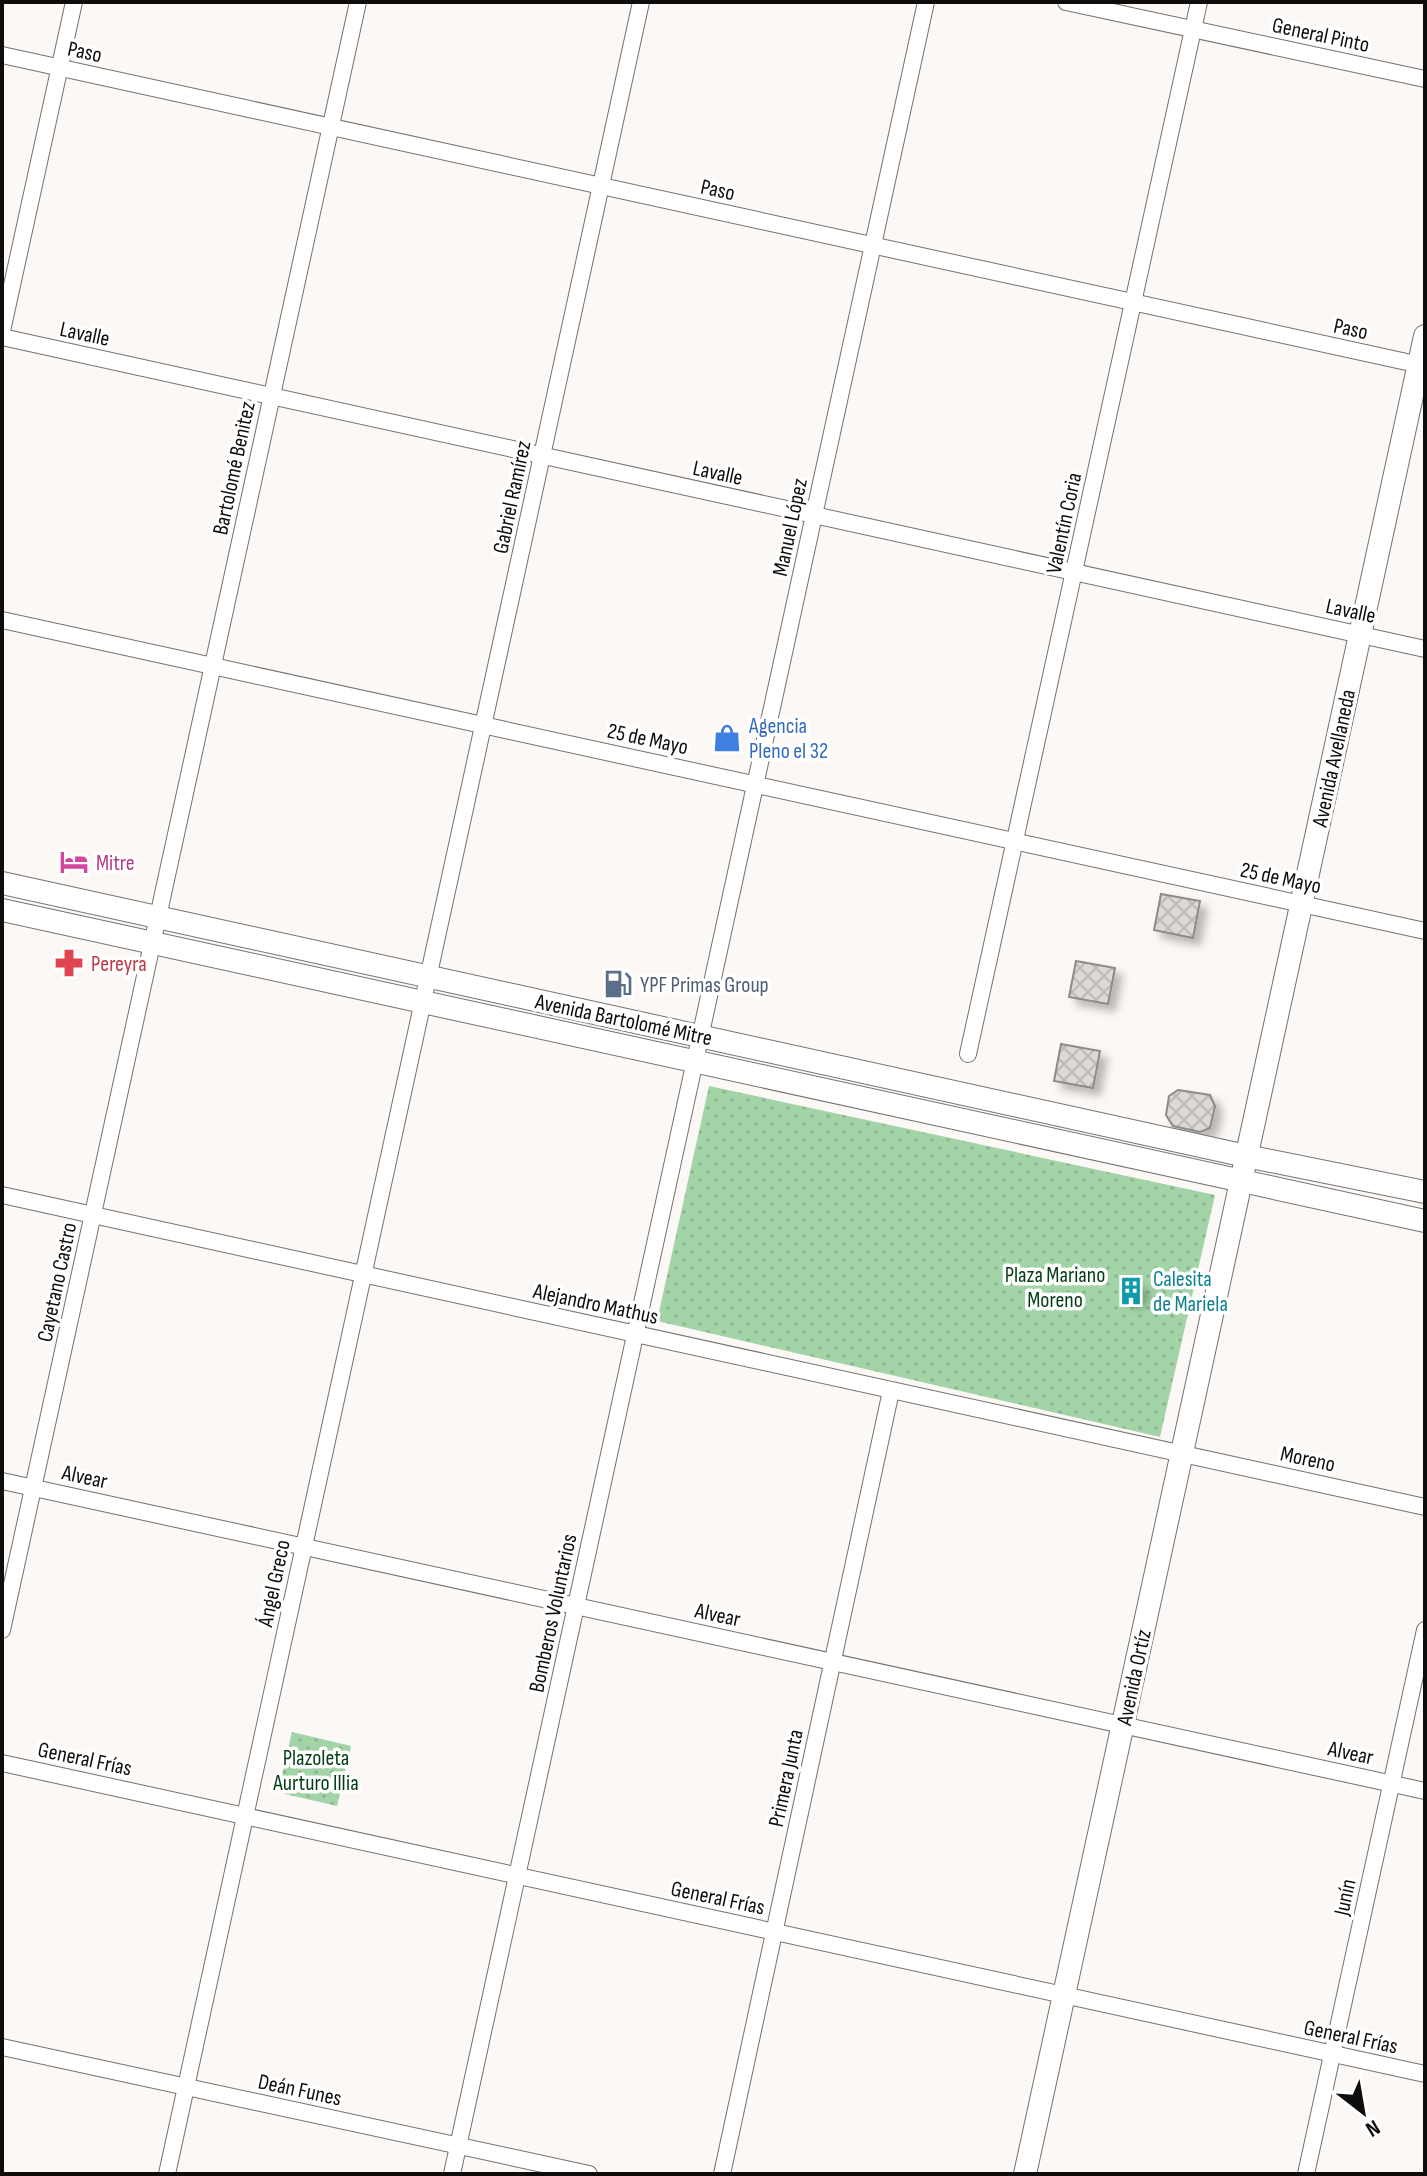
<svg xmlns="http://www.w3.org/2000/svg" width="1427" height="2176" font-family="'Sofia Sans Condensed',sans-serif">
<defs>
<pattern id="park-dots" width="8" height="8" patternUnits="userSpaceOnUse" patternTransform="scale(2)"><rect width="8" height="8" fill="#a3d4a7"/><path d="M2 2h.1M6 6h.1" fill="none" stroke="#8bb58f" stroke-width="1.8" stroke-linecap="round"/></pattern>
<pattern id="building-cross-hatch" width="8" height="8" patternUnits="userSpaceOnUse" patternTransform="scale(2)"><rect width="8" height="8" fill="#dcd9d7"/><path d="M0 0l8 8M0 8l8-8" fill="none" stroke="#bcb9b7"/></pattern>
<filter id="shadow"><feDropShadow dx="7" dy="7" stdDeviation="4" flood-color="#0004"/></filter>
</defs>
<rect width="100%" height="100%" fill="#fcf8f6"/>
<g fill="url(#park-dots)">
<polygon points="709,1086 1215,1195 1160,1437 657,1321"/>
<polygon points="292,1732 351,1746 337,1806 285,1794 280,1784"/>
</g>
<g fill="url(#building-cross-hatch)" stroke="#8e8b89" stroke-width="2" filter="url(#shadow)">
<polygon points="1161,894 1200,901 1193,938 1154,930"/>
<polygon points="1076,961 1115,968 1108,1004 1069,997"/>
<polygon points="1061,1044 1100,1051 1093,1088 1054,1081"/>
<polygon points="1178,1090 1210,1095 1215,1106 1210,1128 1200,1132 1173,1126 1166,1115 1169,1096"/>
<circle cx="1131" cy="1290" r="10"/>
</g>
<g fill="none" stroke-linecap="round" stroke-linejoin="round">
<defs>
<g id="minor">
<polyline points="1066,2 1425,79"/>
<polyline points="2,55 1425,366"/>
<polyline points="2,331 74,2"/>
<polyline points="2,337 1425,649"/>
<polyline points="2,620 1425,931"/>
<polyline points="968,1054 1199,2"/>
<polyline points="2,1195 1425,1507"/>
<polyline points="2,1481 1425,1791"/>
<polyline points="2,1630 358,2"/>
<polyline points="2,1763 1425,2074"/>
<polyline points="2,2047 589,2174"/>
<polyline points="167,2174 641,2"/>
<polyline points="452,2174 926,2"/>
<polyline points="722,2174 891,1391"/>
<polyline points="1306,2174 1425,1630"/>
</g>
<g id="secondary">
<polyline points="2,883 1246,1156 1425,1192"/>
<polyline points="2,910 1425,1221"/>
<polyline points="1025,2174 1425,336"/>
</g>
</defs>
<use href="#minor" stroke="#757270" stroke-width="18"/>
<use href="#secondary" stroke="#757270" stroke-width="24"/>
<use href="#minor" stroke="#fff" stroke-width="16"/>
<use href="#secondary" stroke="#fff" stroke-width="22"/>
</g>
<defs>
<symbol id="shop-bare" viewBox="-9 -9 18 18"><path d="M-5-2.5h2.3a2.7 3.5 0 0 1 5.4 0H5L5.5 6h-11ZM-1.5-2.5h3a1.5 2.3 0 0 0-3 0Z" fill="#3f7fe0" stroke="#fff" stroke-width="2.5" paint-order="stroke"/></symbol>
<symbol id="hotel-bare" viewBox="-9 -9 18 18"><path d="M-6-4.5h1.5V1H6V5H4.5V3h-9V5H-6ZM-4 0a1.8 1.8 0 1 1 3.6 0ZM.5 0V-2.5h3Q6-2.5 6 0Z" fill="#d1479c" stroke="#fff" stroke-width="2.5" paint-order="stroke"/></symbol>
<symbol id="pharmacy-bare" viewBox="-9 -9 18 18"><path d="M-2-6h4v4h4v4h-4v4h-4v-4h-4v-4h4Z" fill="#e0444e" stroke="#fff" stroke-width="2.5" paint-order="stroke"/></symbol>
<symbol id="fuel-bare" viewBox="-9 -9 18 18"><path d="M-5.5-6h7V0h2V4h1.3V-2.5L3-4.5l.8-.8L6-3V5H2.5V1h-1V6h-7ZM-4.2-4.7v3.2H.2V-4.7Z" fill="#5c6f8a" stroke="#fff" stroke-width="2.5" paint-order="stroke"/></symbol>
<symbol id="building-bare" viewBox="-9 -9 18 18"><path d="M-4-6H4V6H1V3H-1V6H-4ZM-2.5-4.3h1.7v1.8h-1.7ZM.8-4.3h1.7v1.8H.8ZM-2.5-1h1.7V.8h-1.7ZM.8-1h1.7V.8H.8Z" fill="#0f9aa8" stroke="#fff" stroke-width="2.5" paint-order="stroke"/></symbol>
</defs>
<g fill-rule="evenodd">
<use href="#shop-bare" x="707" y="718" width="40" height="40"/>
<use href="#hotel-bare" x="54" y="842" width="40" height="40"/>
<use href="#pharmacy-bare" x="49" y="943" width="40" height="40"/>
<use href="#fuel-bare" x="598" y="964" width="40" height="40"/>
<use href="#building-bare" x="1111" y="1271" width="40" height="40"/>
</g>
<g text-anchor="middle" stroke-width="7" stroke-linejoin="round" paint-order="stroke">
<g font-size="22" fill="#0e0d0c" stroke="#fff">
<text transform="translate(1321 34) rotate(12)" y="8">General Pinto</text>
<text transform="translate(85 51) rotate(12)" y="8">Paso</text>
<text transform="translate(718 189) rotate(12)" y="8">Paso</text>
<text transform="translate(1351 328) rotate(12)" y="8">Paso</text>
<text transform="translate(85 333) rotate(12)" y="8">Lavalle</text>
<text transform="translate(233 468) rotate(-78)" y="8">Bartolomé Benitez</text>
<text transform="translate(718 472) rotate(12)" y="8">Lavalle</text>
<text transform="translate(511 497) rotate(-78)" y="8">Gabriel Ramírez</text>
<text transform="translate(1063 523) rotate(-78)" y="8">Valentín Coria</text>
<text transform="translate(789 527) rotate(-78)" y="8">Manuel López</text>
<text transform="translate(1351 610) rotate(12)" y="8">Lavalle</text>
<text transform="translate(648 738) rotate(12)" y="8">25 de Mayo</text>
<text transform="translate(1333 758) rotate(-78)" y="8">Avenida Avellaneda</text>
<text transform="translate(1281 877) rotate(12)" y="8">25 de Mayo</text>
<text transform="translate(624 1019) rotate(12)" y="8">Avenida Bartolomé Mitre</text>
<text transform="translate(56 1282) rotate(-78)" y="8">Cayetano Castro</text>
<text transform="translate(596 1303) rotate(12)" y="8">Alejandro Mathus</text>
<text transform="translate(1308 1458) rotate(12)" y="8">Moreno</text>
<text transform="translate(85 1476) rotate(12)" y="8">Alvear</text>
<text transform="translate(273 1583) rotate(-78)" y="8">Ángel Greco</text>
<text transform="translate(552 1613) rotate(-78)" y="8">Bomberos Voluntarios</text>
<text transform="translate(718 1614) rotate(12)" y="8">Alvear</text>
<text transform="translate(1133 1677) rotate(-78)" y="8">Avenida Ortíz</text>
<text transform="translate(1351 1752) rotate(12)" y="8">Alvear</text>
<text transform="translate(85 1758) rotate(12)" y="8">General Frías</text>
<text transform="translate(785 1778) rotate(-78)" y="8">Primera Junta</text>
<text transform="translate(718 1897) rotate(12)" y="8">General Frías</text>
<text transform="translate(1344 1897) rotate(-78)" y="8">Junín</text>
<text transform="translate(1351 2036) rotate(12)" y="8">General Frías</text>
<text transform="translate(300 2089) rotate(12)" y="8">Deán Funes</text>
</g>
<g font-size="22" fill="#366cbe" stroke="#fff" text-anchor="start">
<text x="749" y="733">Agencia<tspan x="749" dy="25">Pleno el 32</tspan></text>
</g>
<g font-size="22" fill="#b23c85" stroke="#fff" text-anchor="start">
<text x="96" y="870">Mitre</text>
</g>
<g font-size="22" fill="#be3a42" stroke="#fff" text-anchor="start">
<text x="91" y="971">Pereyra</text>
</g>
<g font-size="22" fill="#4e5e75" stroke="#fff" text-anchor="start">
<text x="640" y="992">YPF Primas Group</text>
</g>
<g font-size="22" fill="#033d12" stroke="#fff">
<text x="1055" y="1282">Plaza Mariano<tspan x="1055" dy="25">Moreno</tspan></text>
<text x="316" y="1765">Plazoleta<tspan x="316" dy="25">Aurturo Illia</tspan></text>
</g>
<g font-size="22" fill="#0d838f" stroke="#fff" text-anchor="start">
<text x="1153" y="1286">Calesita<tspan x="1153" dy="25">de Mariela</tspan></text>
</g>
</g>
<rect width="1427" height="2176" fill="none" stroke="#0e0d0c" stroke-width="8"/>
<g transform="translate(1363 2112) rotate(149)" stroke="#ffffff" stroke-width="6" paint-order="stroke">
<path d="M0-6L14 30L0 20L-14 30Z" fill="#0e0d0c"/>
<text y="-12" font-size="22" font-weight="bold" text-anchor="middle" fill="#0e0d0c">N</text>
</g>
</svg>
